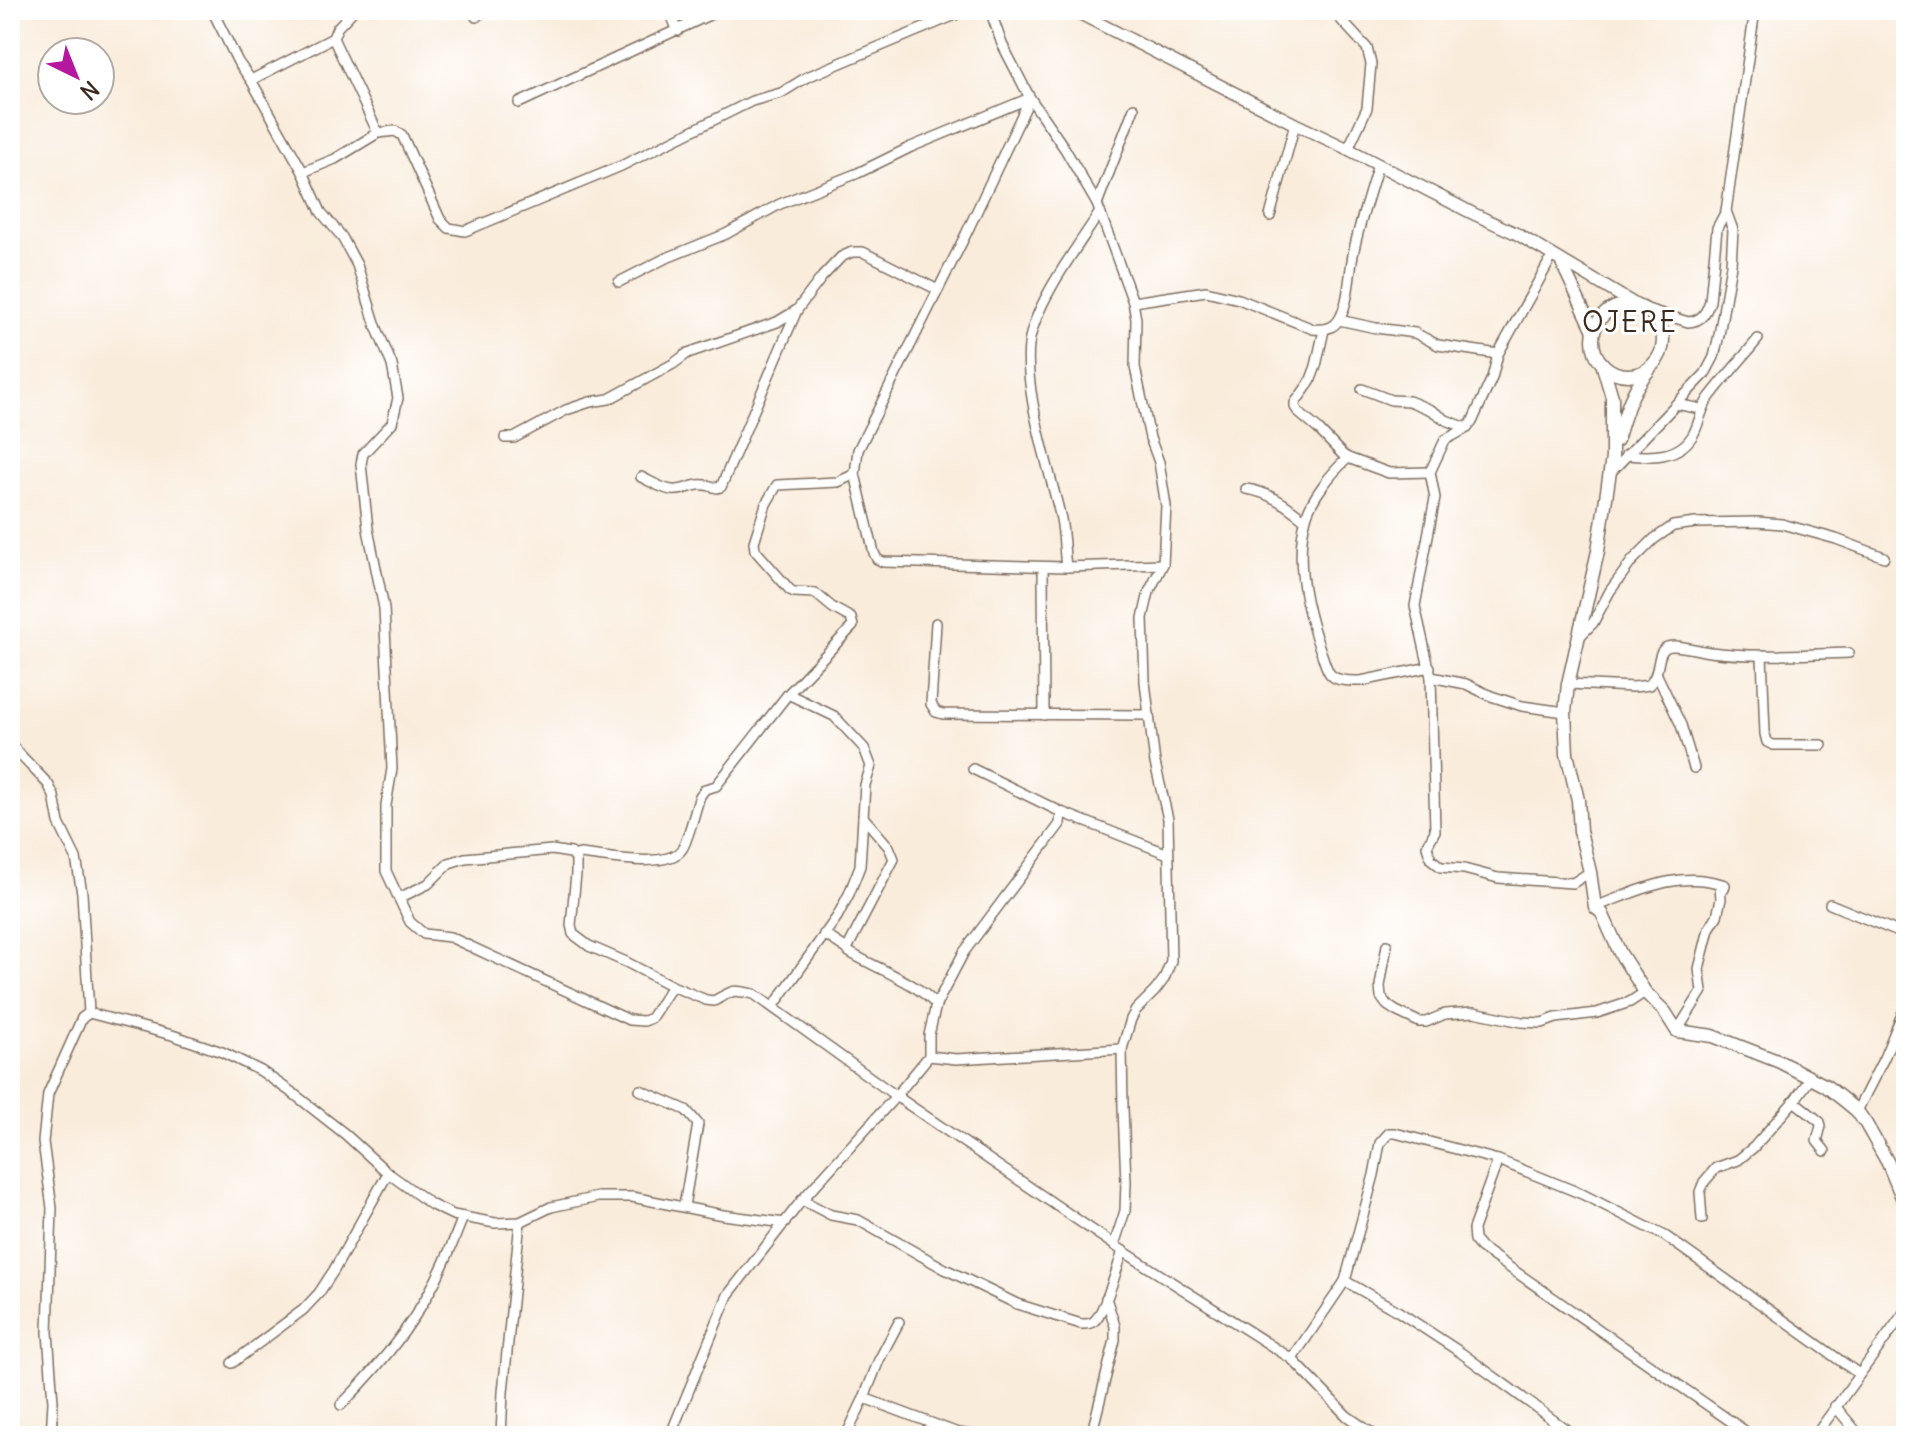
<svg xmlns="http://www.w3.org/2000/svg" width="1916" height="1446" font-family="Delius,sans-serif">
<rect width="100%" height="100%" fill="#fff"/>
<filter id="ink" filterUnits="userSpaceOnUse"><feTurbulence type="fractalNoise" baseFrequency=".0125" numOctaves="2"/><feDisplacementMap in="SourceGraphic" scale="16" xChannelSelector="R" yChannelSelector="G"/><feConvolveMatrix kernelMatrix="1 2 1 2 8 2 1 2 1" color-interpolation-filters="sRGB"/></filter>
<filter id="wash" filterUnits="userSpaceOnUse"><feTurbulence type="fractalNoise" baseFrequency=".006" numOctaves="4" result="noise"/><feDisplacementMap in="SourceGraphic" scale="32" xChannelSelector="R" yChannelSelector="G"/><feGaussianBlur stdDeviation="1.8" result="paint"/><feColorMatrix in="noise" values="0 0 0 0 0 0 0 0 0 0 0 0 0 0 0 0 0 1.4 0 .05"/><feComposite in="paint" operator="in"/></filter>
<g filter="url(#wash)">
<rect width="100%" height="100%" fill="#f9ecdb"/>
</g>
<g filter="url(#ink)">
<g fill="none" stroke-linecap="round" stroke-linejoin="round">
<defs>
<g id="minor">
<path d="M 212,10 L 238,62 L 251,80 L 303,172 L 321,212 L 342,237 L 357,265 L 376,326 L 392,365 L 398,398 L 392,423 L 363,454 L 361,464 L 368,529 L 384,608 L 392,769 L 386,805 L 386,871 L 410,922 L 424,934 L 450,937 L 629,1020 L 644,1021 L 651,1018 L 672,986 L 706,1000 L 714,1001 C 734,990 731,989 754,994 L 896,1096 L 1123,1251 L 1292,1359 L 1347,1416 L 1376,1436"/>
<polyline points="354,10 337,28 333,38 378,133"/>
<polyline points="669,10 678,31"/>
<polyline points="990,10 1002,44 1030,98 1065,149 1097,204 1133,302 1136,319 1135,367 1150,438 1159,462 1166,506 1163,564 1149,592 1143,618 1145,682 1149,715 1155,763 1168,819 1171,961 1164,979 1155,991 1136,1010 1131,1019 1122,1049 1123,1108 1126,1182 1125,1211 1114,1245"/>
<polyline points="1332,10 1367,48 1371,64 1367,108 1348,149"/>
<polyline points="476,17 484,10"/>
<polyline points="251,80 333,38"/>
<polyline points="1030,98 966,234 858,450 855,474 874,553 877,559 883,562 1066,567 1163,564"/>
<polyline points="519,103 720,10"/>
<polyline points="303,172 335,159 378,133 395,131 402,135 440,219 449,228 465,231 621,166 752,101 781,93 807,77 967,10"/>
<polyline points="1097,204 1134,108"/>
<polyline points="1270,216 1295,124"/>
<polyline points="1553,255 1498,354 1492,378 1472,422 1467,428 1445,440 1430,472 1435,498 1415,606 1431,677 1435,831 1427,846 1431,859 1441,867 1464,869 1498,878 1573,883 1590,872"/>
<polyline points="619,282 664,259 726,234 780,204 858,173 911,147 1030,98"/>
<path d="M 1133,302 L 1206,291 L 1239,299 L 1313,329 C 1324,330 1334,329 1340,318 C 1350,299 1349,271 1354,250 C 1360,221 1370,193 1378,164"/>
<path d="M 1647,309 L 1688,322 C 1702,321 1706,313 1710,301 L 1717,228 L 1726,211 L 1755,10"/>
<polyline points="1339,320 1376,328 1415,333 1438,345 1498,354"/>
<polyline points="1324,330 1316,366 1310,382 1295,403 1295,407 1299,413 1318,429 1343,455 1348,458 1389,473 1430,472"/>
<polyline points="1362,389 1391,400 1409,401 1431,410 1446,420 1467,428"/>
<polyline points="1676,404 1701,409"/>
<polyline points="505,438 514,438 566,410 590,402 609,399 673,364 688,353 777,322 797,310 822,277 841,257 852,252 863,252 938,290"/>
<path d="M 1626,455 C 1651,457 1680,459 1694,433 C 1700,421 1701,409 1709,398 C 1724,378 1742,359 1758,339"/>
<path d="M 1348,458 C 1333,471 1311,498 1306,518 C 1294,560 1307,613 1321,652 C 1324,659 1326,670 1331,675 C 1338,682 1352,681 1361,681 L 1430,667"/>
<polyline points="1610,473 1705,374 1714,357 1719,335 1731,265 1733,230 1726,211"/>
<path d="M 641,477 C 650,481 662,489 672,490 C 689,492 693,479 717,488 L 721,487 L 797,310"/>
<path d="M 1246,489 C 1269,492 1287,505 1305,520"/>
<polyline points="1043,567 1044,715"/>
<path d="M 1066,567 C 1064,551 1064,535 1061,519 C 1050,470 1019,380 1031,334 C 1041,295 1078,246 1100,212"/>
<polyline points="936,623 931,704 936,712 943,714 1149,715"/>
<polyline points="1579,637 1593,623 1610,591 1632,561 1654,539 1673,526 1696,523 1757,522 1782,524 1836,539 1884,557"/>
<polyline points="1762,655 1765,734 1767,742 1773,745 1822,745"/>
<polyline points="1657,675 1681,725 1694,768"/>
<polyline points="1431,677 1466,684 1491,696 1522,706 1565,712"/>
<path d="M 1568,684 L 1634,687 L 1649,685 C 1662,673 1655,652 1667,647 C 1675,643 1700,651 1710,652 C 1756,658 1803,654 1849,653"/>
<polyline points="10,744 48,784 54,796 59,823 76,858 82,893 89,1013"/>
<polyline points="1061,812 1168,854"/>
<path d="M 863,817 L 889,847 L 894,859 L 847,949 L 849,952 C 875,968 917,982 936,1005"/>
<path d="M 574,856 L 580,854 C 603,856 668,870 682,849 C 688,841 696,807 700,796 L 705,789 L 716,786 L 788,694 L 853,626 L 851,618 L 833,608 L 815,593 L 794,592 L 790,590 L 755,550 L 754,542 L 766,504 L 777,485 L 838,482 L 855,474"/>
<polyline points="399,898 428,884 449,863 465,858 552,850 564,852 571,853 576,859 576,874 571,925 573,934 589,946 626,962 672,986"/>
<polyline points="1830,904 1896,931 1906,931"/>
<path d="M 1595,907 C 1638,891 1678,869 1725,885 L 1724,888 L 1720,886 L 1721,899 L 1717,916 L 1709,929 L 1699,969 L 1702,991 L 1677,1031"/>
<polyline points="824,934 847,949"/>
<polyline points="1387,945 1380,986 1381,997 1387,1005 1396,1011 1419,1022 1426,1022 1445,1014 1474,1012 1522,1022 1542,1023 1556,1018 1597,1013 1630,1002 1645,992"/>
<polyline points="773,1007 837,917 849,894 860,866 865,785 871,766 864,748 834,716 788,694"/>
<polyline points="929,1056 929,1035 936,1005 964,952 1060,824 1061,812 973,769"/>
<polyline points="640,1090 686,1110 698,1124 684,1206"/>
<polyline points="1794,1101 1820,1122 1821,1126 1817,1141 1825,1151"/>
<polyline points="1857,1111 1884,1058 1906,1005"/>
<polyline points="1498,1160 1473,1229 1474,1240 1480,1247 1752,1436"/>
<path d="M 802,1200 L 831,1215 L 858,1220 L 945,1269 L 1017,1304 L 1081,1324 C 1086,1324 1088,1325 1093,1322 C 1104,1315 1118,1265 1123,1251"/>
<polyline points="1702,1219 1700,1192 1704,1182 1716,1168 1738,1160 1754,1147 1794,1101 1810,1079"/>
<polyline points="1345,1281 1374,1175 1380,1143 1389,1133 1395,1133 1498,1160 1582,1194 1665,1236 1859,1374"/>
<polyline points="1292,1359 1345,1281 1396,1310 1460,1352 1575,1436"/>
<polyline points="232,1363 303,1310 319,1293 334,1270 388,1173"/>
<polyline points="864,1398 879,1360 899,1322"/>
<path d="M 341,1405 C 382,1364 420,1317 444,1263 C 451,1248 457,1232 463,1217"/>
<polyline points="1835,1406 1860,1436"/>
<polyline points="51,1436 53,1402 48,1332 52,1208 43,1142 48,1094 82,1018 89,1013 172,1035 222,1052 261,1071 294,1094 345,1134 388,1173 432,1205 453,1215 495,1223 520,1222 551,1207 598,1197 632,1197 723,1215 785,1223"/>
<polyline points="501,1436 503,1392 520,1222"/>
<polyline points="670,1436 728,1295 802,1200 896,1096 929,1056 956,1059 1122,1049"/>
<polyline points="846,1436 864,1398 958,1433 979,1436"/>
<polyline points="1091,1436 1115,1340 1115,1326 1106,1298"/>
<polyline points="1815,1436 1906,1310"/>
</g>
<g id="tertiary">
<polyline points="1073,10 1295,124 1348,149 1472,213 1517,234 1636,305"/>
<polyline points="1560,260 1594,332"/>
</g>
<g id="secondary">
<circle cx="1628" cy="340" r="35"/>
<polyline points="1602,363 1612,397 1612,458 1598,551 1568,684 1565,712 1567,754 1578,800 1580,831 1590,872 1595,907 1602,913 1620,953 1645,992 1665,1012 1677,1031 1713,1036 1780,1062 1826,1086 1845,1101 1857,1111 1866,1124 1888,1163 1906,1207"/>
<path d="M 1617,440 C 1625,414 1631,390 1649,370"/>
</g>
</defs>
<use href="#minor" stroke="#7e6e60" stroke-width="12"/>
<use href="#tertiary" stroke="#7e6e60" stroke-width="14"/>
<use href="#secondary" stroke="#7e6e60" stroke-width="15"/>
<use href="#minor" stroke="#fff" stroke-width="9"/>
<use href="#tertiary" stroke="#fff" stroke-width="11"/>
<use href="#secondary" stroke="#fff" stroke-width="12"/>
</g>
</g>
<g text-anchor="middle" stroke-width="6" stroke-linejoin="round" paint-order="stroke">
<g font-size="28" letter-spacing="2" fill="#3b2a1e" stroke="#fff">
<text x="1630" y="332">OJERE</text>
</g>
</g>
<rect width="1916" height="1446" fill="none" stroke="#fff" stroke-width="40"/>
<g transform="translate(76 76) rotate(137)"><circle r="38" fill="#ffffff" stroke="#b1aaa5" stroke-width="2"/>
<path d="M0-6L14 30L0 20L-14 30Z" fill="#b5179e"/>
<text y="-12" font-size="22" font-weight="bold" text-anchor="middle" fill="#3b2a1e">N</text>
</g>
</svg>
